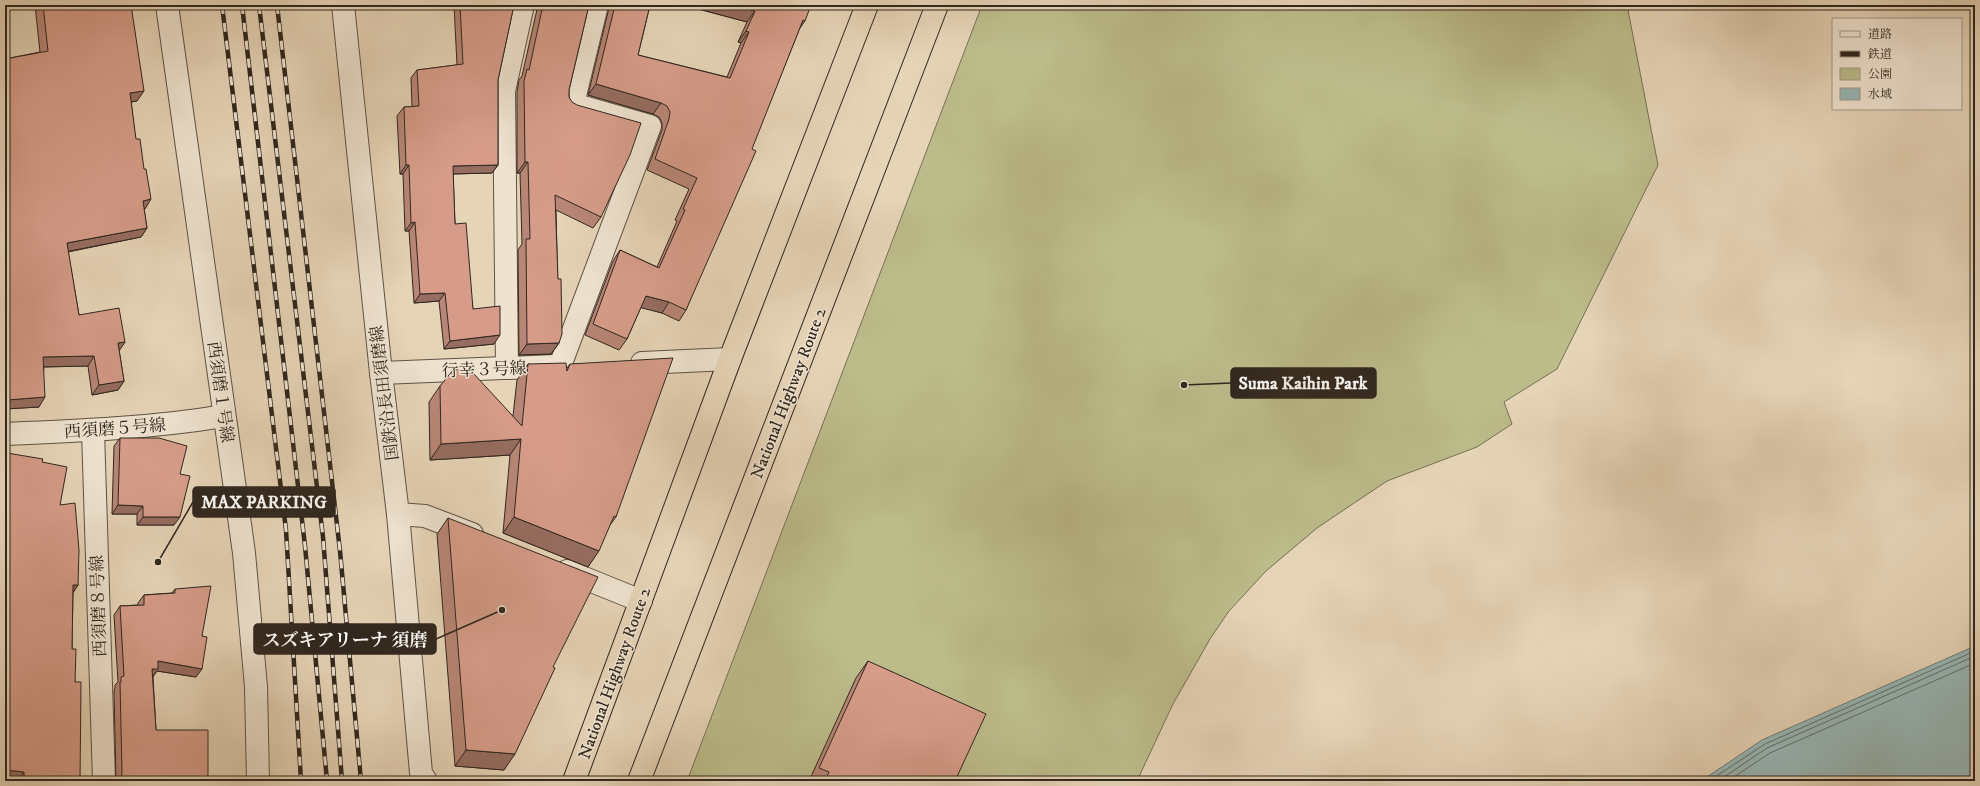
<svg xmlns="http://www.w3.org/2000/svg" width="1980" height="786" font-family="'IM FELL DW Pica','Noto Serif JP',serif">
<rect width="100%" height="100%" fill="#e6d4b7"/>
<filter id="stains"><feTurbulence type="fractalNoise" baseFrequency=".005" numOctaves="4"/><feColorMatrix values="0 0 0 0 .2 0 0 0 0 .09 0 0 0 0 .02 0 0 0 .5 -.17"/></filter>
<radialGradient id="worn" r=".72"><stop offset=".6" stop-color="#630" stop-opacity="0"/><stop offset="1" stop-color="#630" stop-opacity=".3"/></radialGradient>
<polygon fill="#bcbb8a" stroke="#767154" points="982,5 1627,5 1658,165 1557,369 1504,402 1512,424 1477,447 1387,481 1317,528 1266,571 1229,611 1210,639 1173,704 1137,781 687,781"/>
<polygon fill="#98b7b6" stroke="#6e7d7a" points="1975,646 1975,781 1701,781 1762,740"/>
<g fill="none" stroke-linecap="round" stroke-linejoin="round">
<g stroke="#646f6a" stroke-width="1">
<polyline points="1709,781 1765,744 1975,651"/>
<polyline points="1718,781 1767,748 1975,656"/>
<polyline points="1728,781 1770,753 1975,663"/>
</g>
<defs>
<g id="minor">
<polyline points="642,363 730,359"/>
<polyline points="560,366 650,126 573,104 597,5"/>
<polyline points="507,368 504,91 523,5"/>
<polyline points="381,373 555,366"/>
<polyline points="93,431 104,781"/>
<path d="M 5,434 C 78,431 152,428 224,416"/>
<polyline points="398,514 425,516 472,534"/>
<polyline points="567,571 641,601"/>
</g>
<g id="tertiary">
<polyline points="167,5 244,553 256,687 258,781"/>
<polyline points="343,5 381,373 398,514 421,773 426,781"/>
</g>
<g id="trunk">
<polyline points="574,781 730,359 867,5"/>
<polyline points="639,781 937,5"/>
</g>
</defs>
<use href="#minor" stroke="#5e5245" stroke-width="24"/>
<use href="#tertiary" stroke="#5e5245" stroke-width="24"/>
<use href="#trunk" stroke="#30271f" stroke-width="24"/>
<use href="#minor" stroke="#efe3d0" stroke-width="22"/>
<use href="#tertiary" stroke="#efe3d0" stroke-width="22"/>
<use href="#trunk" stroke="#e6d4b7" stroke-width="22"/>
<defs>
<g id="rail">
<polyline points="222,5 286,530 301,781"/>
<polyline points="242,5 305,546 327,781"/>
<polyline points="259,5 323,537 342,781"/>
<polyline points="277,5 340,551 361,781"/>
</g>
</defs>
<use href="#rail" stroke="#30271f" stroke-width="4.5"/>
<use href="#rail" stroke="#efe3d0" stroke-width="3" stroke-dasharray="9" stroke-linecap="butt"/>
</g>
<g fill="#b88676" stroke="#30271f">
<polygon points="35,5 131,5 137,101 131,102 144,209 147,228 141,237 68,252 79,315 125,342 119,350 124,381 118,390 92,395 88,366 44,367 39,407 5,409 5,59 40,52"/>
<polygon points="454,5 514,5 498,80 498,165 492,173 453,174 455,224 473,309 494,344 444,349 439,301 414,303 409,231 405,231 403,174 400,174 397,116 404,107 412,107 411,78 417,70 457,65"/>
<polygon points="538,5 589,5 569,90 569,97 601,217 593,228 556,210 559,343 551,354 519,355 518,250 522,244 520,173 517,173 517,92 519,80 522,76"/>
<polygon points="609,5 650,5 638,55 727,77 741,43 738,42 747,22 691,7 692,5 811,5 799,30 686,310 679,321 662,313 641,307 627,339 619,350 585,335 613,261 620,250 657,267 677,221 675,220 689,189 647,170 662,130 662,123 659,117 653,114 588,95 609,8"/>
<polygon points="528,364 567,368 570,364 616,517 610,525 588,567 503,533 510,455 430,460 429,402 440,386 513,416 517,380"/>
<polygon points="120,438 180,474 174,525 137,525 137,514 112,514 114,446"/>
<polygon points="7,453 42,462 60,505 78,585 73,593 72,649 75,682 80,781 18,781 5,779 5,457"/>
<polygon points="448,518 553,667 504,770 455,766 437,534"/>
<polygon points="175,589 202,636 196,677 157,671 153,677 156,730 206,781 116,781 114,691 115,688 115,685 118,682 114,615 120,606 138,605 138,603 144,595 172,593"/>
<polygon points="868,661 955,781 809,781 856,678"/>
</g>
<g fill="#966d60" stroke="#30271f">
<polygon points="693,5 733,5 755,11 747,22 691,7"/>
<polygon points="803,20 805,21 797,32"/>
<polygon points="746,31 749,32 741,43 738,42"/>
<polygon points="596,84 661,103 653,114 588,95"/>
<polygon points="144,91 137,101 124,103 130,93"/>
<polygon points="525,162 528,162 520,173 517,173"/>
<polygon points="406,165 409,165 403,174 400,174"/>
<polygon points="498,165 492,173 447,174 453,166"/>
<polygon points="151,199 145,209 136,210 143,201"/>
<polygon points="415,222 409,231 405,231 411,223"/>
<polygon points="147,228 141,237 60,253 67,243"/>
<polygon points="445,293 439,301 414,303 420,294"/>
<polygon points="646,296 669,302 662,313 638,307"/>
<polygon points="500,335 494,344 444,349 450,341"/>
<polygon points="125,342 119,351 118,343"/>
<polygon points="559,343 551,354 519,355 527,344"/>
<polygon points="94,356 88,366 37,367 43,357"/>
<polygon points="124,381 118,390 92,395 99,385"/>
<polygon points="45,397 39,407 5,409 5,403 7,400"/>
<polygon points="521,439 510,455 430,460 441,444"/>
<polygon points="118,505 143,506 137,514 112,514"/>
<polygon points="143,517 180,517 174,525 137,525"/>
<polygon points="514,517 599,551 588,567 503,533"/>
<polygon points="73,585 78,585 72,593"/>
<polygon points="158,661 202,669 196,677 157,671 152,677 147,678"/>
<polygon points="466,750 515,754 504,770 455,766"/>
<polygon points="5,770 24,772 18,781 5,779"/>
<polygon points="204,777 208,778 206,781 201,781"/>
</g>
<g fill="#d69c89" stroke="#30271f">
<polygon points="43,5 131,5 144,91 130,93 136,139 140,139 144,169 146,169 151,199 143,201 147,228 67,243 79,315 119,308 125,342 118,343 124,381 99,385 94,356 43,357 45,397 7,400 5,375 5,59 48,51"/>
<polygon points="460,5 514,5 498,80 498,165 453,166 455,224 466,223 473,309 500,306 500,335 450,341 445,293 420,294 415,222 411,223 409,165 406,165 404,107 419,106 417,70 463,64"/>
<polygon points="543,5 589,5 569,90 569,97 572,102 577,105 641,123 630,155 601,217 555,195 558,279 561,279 562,334 559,343 527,344 526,239 530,239 528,162 525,162 524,81 527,69 529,70"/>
<polygon points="615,5 650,5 638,55 730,78 749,32 746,31 755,11 733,5 811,5 805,21 803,20 752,149 756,151 686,310 669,302 646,296 627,339 593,324 620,250 659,268 685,210 683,209 697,178 655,159 669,119 670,112 667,106 661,103 596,84"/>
<polygon points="673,358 616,517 614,516 599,551 514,517 521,439 441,444 440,386 454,369 474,374 522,426 528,364 566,363 567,371 570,364"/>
<polygon points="120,438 159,438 187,446 180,474 190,476 180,517 143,517 143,506 118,505"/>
<polygon points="7,453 43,459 42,462 67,467 60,505 75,503 79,550 78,585 73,585 72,649 76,649 75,682 81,682 80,781 24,781 24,772 5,770 5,468"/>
<polygon points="448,518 598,577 553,667 555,668 515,754 466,750"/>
<polygon points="211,586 202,636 207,637 202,669 158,661 158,669 152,669 156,730 208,730 208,778 204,777 203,781 119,781 121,779 122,772 120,682 121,682 121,677 124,676 120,606 144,605 144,595 175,593 175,589"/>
<polygon points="868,661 986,714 955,781 825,781 829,772 819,768"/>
</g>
<g text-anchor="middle" stroke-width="3" stroke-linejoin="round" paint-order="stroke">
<g font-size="17" fill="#30271f" stroke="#efe3d0">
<text transform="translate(484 369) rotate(-2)" y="6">行幸３号線</text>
<text transform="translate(221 392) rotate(82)" y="6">西須磨１号線</text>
<text transform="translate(384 393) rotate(-97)" y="6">国鉄沿長田須磨線</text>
<text transform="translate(788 393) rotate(-69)" y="6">National Highway Route 2</text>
<text transform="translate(115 428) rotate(-4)" y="6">西須磨５号線</text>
<text transform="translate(98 606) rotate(-92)" y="6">西須磨８号線</text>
<text transform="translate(614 673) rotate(-70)" y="6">National Highway Route 2</text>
</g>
</g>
<path fill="none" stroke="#30271f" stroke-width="1.5" d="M1184 385L1231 383M158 562L193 502M502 610L436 639"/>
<g fill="#30271f" stroke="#efe3d0" stroke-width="1.5">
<circle cx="1184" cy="385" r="4"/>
<circle cx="158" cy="562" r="4"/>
<circle cx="502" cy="610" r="4"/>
</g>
<g fill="#30271f" stroke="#30271f" stroke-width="1.5">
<rect x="1231" y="368" width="145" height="30" rx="4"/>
<rect x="193" y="487" width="142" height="30" rx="4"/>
<rect x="254" y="624" width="182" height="30" rx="4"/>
</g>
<g font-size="18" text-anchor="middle" font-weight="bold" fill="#fff">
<text x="1303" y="389">Suma Kaihin Park</text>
<text x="264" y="508">MAX PARKING</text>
<text x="345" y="646">スズキアリーナ 須磨</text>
</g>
<rect width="1980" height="786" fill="none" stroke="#e6d4b7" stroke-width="20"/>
<rect x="6" y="6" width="1968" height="774" fill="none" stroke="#30271f" stroke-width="2"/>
<rect x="10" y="10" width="1960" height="766" fill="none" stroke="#30271f"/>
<rect x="1832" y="18" width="130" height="92" fill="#efe3d0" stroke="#a39889"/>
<rect x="1840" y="31" width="20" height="6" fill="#efe3d0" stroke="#a39889"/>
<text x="1868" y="38" font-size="12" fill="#30271f">道路</text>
<rect x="1840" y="51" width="20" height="6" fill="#30271f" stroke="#a39889"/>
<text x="1868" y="58" font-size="12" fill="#30271f">鉄道</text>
<rect x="1840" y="68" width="20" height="12" fill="#bcbb8a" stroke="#a39889"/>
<text x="1868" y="78" font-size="12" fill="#30271f">公園</text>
<rect x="1840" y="88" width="20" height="12" fill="#98b7b6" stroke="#a39889"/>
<text x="1868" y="98" font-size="12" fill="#30271f">水域</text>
<rect width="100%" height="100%" filter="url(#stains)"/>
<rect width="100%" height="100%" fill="url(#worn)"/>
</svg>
